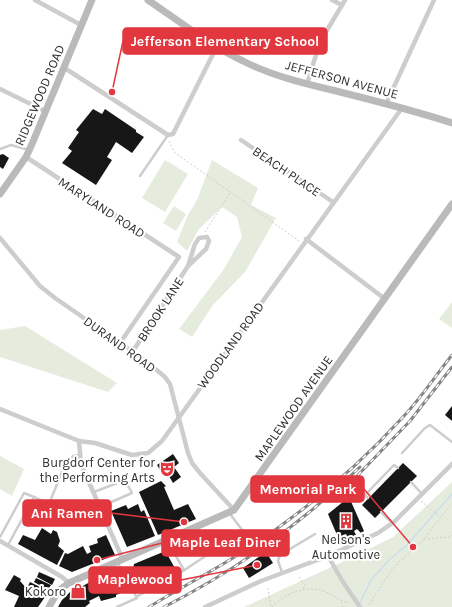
<svg xmlns="http://www.w3.org/2000/svg" width="452" height="607" font-family="Karla,sans-serif">
<rect width="100%" height="100%" fill="#fff"/>
<g fill="#e5ecde">
<polygon points="165,160 188,174 165,212 142,198"/>
<polygon points="212,160 258,188 251,205 276,218 245,272 213,305 192,337 179,329 224,269 242,237 237,217 222,207 199,229 187,251 177,242 188,215 197,200"/>
<polygon points="174,206 186,214 176,231 163,223"/>
<polygon points="452,302 452,328 439,319"/>
<polygon points="25,326 117,383 108,392 0,357 0,330"/>
<polygon points="0,456 24,469 12,496 0,489"/>
<polygon points="452,482 452,607 244,607 353,557 393,537"/>
</g>
<g fill="none" stroke-linecap="round" stroke-linejoin="round">
<polyline stroke="#cbdeec" stroke-width="1.5" points="360,603 371,580 390,559 406,546 452,494"/>
</g>
<g fill="#171717">
<polygon points="93,109 102,114 105,109 136,130 136,132 144,137 132,153 116,142 107,157 112,160 96,185 62,163 72,151 68,148 79,132 76,130"/>
<polygon points="3,154 9,158 3,169 0,167 0,155"/>
<polygon points="452,406 452,421 445,415"/>
<polygon points="173,454 179,463 174,467 181,477 173,483 166,471 162,473 157,465"/>
<polygon points="403,463 417,476 375,518 362,505"/>
<polygon points="161,481 166,486 164,487 174,510 188,504 196,519 158,535 139,492"/>
<polygon points="349,497 364,531 361,533 357,529 354,531 356,535 348,538 346,534 343,535 343,541 340,542 328,514"/>
<polygon points="138,504 141,512 144,510 155,536 127,547 111,511 126,505 128,509"/>
<polygon points="42,528 51,534 53,530 57,532 60,541 58,546 64,551 57,565 18,544 23,535 35,540"/>
<polygon points="106,535 115,555 72,572 59,566 65,553 68,554 83,546 87,554 91,552 89,546 98,543 97,539"/>
<polygon points="163,552 167,554 176,570 144,587 133,569 134,564"/>
<polygon points="266,552 273,563 249,578 243,568"/>
<polygon points="39,572 55,579 52,585 37,577"/>
<polygon points="113,573 123,592 116,595 116,597 101,601 99,596 89,601 90,603 85,607 58,607 62,600 71,591 72,592 90,582"/>
<polygon points="14,575 21,579 20,581 28,590 45,597 38,607 14,607 19,596 5,590"/>
<polygon points="36,578 51,585 48,590 34,582"/>
<polygon points="30,582 48,591 45,596 27,588"/>
</g>
<g fill="none" stroke-linecap="round" stroke-linejoin="round">
<g stroke="#cdcdcd" stroke-width="1" stroke-dasharray="2 2" stroke-linecap="butt">
<polyline points="169,141 174,152 299,241"/>
<polyline points="205,232 230,193"/>
<polyline points="421,501 440,517"/>
<polyline points="424,539 450,537 452,535"/>
<polyline points="299,577 305,585 302,590"/>
<polyline points="268,588 271,607"/>
<polyline points="341,602 343,607"/>
<polyline points="369,605 384,581 397,564 423,540 452,503"/>
<path d="M 272,607 C 285,593 307,584 326,592 C 335,596 340,601 349,603"/>
</g>
<g stroke="#cdcdcd" stroke-width="2.5">
<polyline points="0,149 11,145 29,150"/>
<polyline points="140,176 168,135"/>
<polyline points="402,453 425,428 430,425 452,442"/>
<polyline points="411,482 422,494"/>
<polyline points="94,492 125,480 132,493 100,507"/>
<polyline points="34,497 49,504 62,472 73,456 80,455"/>
<polyline points="368,498 365,495 394,465 398,468"/>
<polyline points="381,512 392,523"/>
<polyline points="0,537 24,493 34,497 8,545"/>
<polyline points="167,541 184,570"/>
<polyline points="282,572 278,561 280,555 315,534"/>
<polyline points="136,597 180,573 243,531 230,514"/>
<polyline points="117,607 137,598 118,563"/>
</g>
<g stroke="#cdcdcd" stroke-width="4.5">
<polyline points="35,0 81,25"/>
<polyline points="332,0 342,5"/>
<polyline points="63,67 168,135 173,134 217,46"/>
<polyline points="307,84 320,42 345,0"/>
<polyline points="0,89 45,111"/>
<polyline points="386,104 434,0"/>
<polyline points="241,140 333,202"/>
<polyline points="26,157 179,257 120,343"/>
<polyline points="0,238 40,286 55,298 146,361 165,377 170,384 188,453 192,463 200,473 234,510"/>
<polyline points="306,239 385,299"/>
<polyline points="133,351 188,266 206,249 209,241 207,237 199,238 195,244 188,266"/>
<polyline points="0,409 79,441 95,443 132,455 148,453 162,441 402,108"/>
<polyline points="79,441 81,464 123,560"/>
<polyline points="0,541 62,577 69,583"/>
<polyline points="328,556 343,582 360,607"/>
<polyline points="205,607 261,581 328,556 378,533 394,522 452,464"/>
</g>
<g stroke="#bababa" stroke-width="7">
<path d="M 148,0 C 179,21 209,45 243,61 C 270,75 302,83 332,90 C 372,100 413,110 452,123"/>
<polyline points="0,194 26,157 32,144 92,0"/>
<polyline points="49,607 58,591 69,583 234,510 452,204"/>
</g>
<defs>
<g id="rail">
<polyline points="358,475 410,421 452,367"/>
<path d="M 149,607 C 177,590 205,575 233,558 C 295,519 354,471 403,417 C 421,398 436,375 452,355"/>
<path d="M 164,607 C 237,570 301,524 360,467"/>
</g>
</defs>
<use href="#rail" stroke="#858585" stroke-width="3"/>
<use href="#rail" stroke="#fff" stroke-width="1.5" stroke-dasharray="4.5" stroke-linecap="butt"/>
</g>
<defs>
<symbol id="theatre-bare" viewBox="-9 -9 18 18"><path d="M-5-5.5Q0-4 5-5.5V0Q5 5 0 6Q-5 5-5 0ZM-3.3-2.5H-1v1.5H-3.3ZM1-2.5H3.3v1.5H1ZM-2.8 1Q0 5.5 2.8 1Z" fill="#e2373f" stroke="#fff" stroke-width="2.5" paint-order="stroke"/></symbol>
<symbol id="building-bare" viewBox="-9 -9 18 18"><path d="M-4-6H4V6H1V3H-1V6H-4ZM-2.5-4.3h1.7v1.8h-1.7ZM.8-4.3h1.7v1.8H.8ZM-2.5-1h1.7V.8h-1.7ZM.8-1h1.7V.8H.8Z" fill="#e2373f" stroke="#fff" stroke-width="2.5" paint-order="stroke"/></symbol>
<symbol id="shop-bare" viewBox="-9 -9 18 18"><path d="M-5-2.5h2.3a2.7 3.5 0 0 1 5.4 0H5L5.5 6h-11ZM-1.5-2.5h3a1.5 2.3 0 0 0-3 0Z" fill="#e2373f" stroke="#fff" stroke-width="2.5" paint-order="stroke"/></symbol>
</defs>
<g fill-rule="evenodd">
<use href="#theatre-bare" x="156" y="458" width="22" height="22"/>
<use href="#building-bare" x="335" y="510" width="22" height="22"/>
<use href="#shop-bare" x="67" y="580" width="22" height="22"/>
</g>
<g text-anchor="middle" stroke-width="4" stroke-linejoin="round" paint-order="stroke">
<g font-size="13" fill="#303030" stroke="#fff">
<text transform="translate(342 79) rotate(15)" y="5">JEFFERSON AVENUE</text>
<text transform="translate(39 95) rotate(-67)" y="5">RIDGEWOOD ROAD</text>
<text transform="translate(287 171) rotate(34)" y="5">BEACH PLACE</text>
<text transform="translate(102 207) rotate(33)" y="5">MARYLAND ROAD</text>
<text transform="translate(160 309) rotate(-57)" y="5">BROOK LANE</text>
<text transform="translate(120 344) rotate(36)" y="5">DURAND ROAD</text>
<text transform="translate(230 345) rotate(-54)" y="5">WOODLAND ROAD</text>
<text transform="translate(293 408) rotate(-55)" y="5">MAPLEWOOD AVENUE</text>
</g>
<g font-size="13" fill="#303030" stroke="#fff" text-anchor="end">
<text x="155" y="467">Burgdorf Center for<tspan x="155" dy="15">the Performing Arts</tspan></text>
<text x="346" y="544" text-anchor="middle">Nelson's<tspan x="346" dy="15">Automotive</tspan></text>
<text x="66" y="596">Kokoro</text>
</g>
</g>
<path fill="none" stroke="#e2373f" stroke-width="1.5" d="M112 92L123 41M413 547L364 489M184 522L111 513M97 560L162 543M257 565L181 580"/>
<g fill="#e2373f" stroke="#fff" stroke-width="1.5">
<circle cx="112" cy="92" r="4"/>
<circle cx="413" cy="547" r="4"/>
<circle cx="184" cy="522" r="4"/>
<circle cx="97" cy="560" r="4"/>
<circle cx="257" cy="565" r="4"/>
</g>
<g fill="#e2373f" stroke="#e2373f" stroke-width="1.5">
<rect x="123" y="28" width="204" height="26" rx="4"/>
<rect x="251" y="476" width="113" height="26" rx="4"/>
<rect x="23" y="500" width="88" height="26" rx="4"/>
<rect x="162" y="530" width="127" height="26" rx="4"/>
<rect x="89" y="567" width="92" height="26" rx="4"/>
</g>
<g font-size="14" text-anchor="middle" font-weight="bold" fill="#fff">
<text x="225" y="46">Jefferson Elementary School</text>
<text x="308" y="494">Memorial Park</text>
<text x="67" y="518">Ani Ramen</text>
<text x="225" y="547">Maple Leaf Diner</text>
<text x="135" y="584">Maplewood</text>
</g>
</svg>
